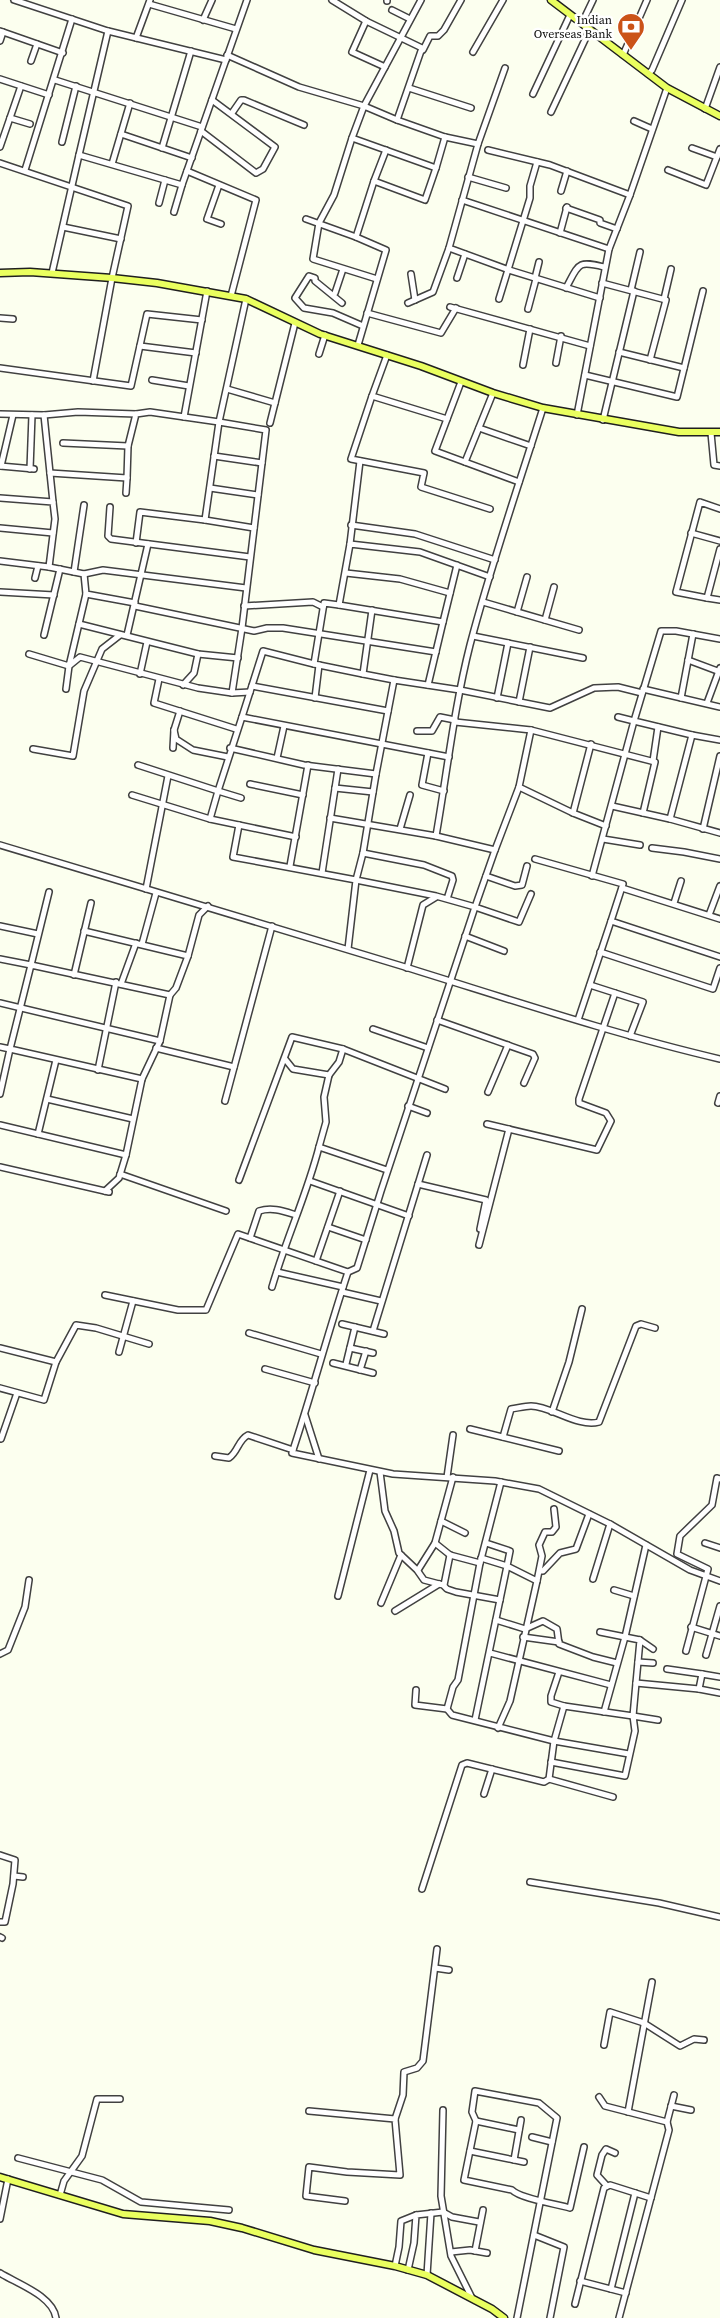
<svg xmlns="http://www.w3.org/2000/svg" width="720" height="2318" font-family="'Source Serif 4',serif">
<rect width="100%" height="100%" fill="#fcffef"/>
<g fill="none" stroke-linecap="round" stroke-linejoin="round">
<defs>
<g id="minor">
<polyline points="14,0 108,31"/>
<polyline points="332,0 366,21 422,48 397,120 445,137 478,144 449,248 509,270 600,298"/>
<polyline points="387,1 387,0"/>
<polyline points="149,4 236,29"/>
<polyline points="392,10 410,19"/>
<polyline points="203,20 212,0"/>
<polyline points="366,21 352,52 385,67"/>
<polyline points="582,23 593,0"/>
<polyline points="3,32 63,53"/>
<polyline points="136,38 150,0"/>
<polyline points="0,41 3,32 0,31"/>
<polyline points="423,50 430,36 438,36 444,30 461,0"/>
<polyline points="473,52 503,0"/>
<polyline points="227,55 299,87 364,106 421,0"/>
<polyline points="623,55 647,0"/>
<polyline points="31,61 37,44"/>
<polyline points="648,74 652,70 682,0"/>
<polyline points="0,79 49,95"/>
<polyline points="55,80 202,127"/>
<polyline points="409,88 471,108"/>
<polyline points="533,94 570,15"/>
<polyline points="705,109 720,67"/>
<polyline points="551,112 590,29"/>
<polyline points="232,113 241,100 244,100 304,125"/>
<polyline points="10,118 30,124"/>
<polyline points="634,121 652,129"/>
<polyline points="201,131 256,173 263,169 275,147 212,100"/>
<polyline points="121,134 192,158"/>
<polyline points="352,138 334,195 319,223 313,259 377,279"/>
<polyline points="62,142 76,86"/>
<polyline points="478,144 505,68"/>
<polyline points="0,147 21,86"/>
<polyline points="162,148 191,51"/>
<polyline points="692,148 717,157"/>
<polyline points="488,150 550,165 630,195"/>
<polyline points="79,155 108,31 226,60"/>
<polyline points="0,163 128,206 112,278 93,381"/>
<polyline points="112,164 130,103"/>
<polyline points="436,168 445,137"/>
<polyline points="25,170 72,19"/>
<polyline points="668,170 706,185 720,149"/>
<polyline points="187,171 256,200 231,296"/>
<polyline points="468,177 506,188"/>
<polyline points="374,181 386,150"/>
<polyline points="219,185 207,219 221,224"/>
<polyline points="561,191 567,171"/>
<polyline points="462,200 609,249"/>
<polyline points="159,203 165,180"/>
<polyline points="566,208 600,220 600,223 617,229"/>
<polyline points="174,212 182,185"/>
<polyline points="306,219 356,237"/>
<polyline points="63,227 121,239"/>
<polyline points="560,233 567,207"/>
<polyline points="52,273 79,155 182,185 247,0"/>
<polyline points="411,274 415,300"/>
<polyline points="457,278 465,254"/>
<polyline points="535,278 539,262"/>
<polyline points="602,283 666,300 650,360"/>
<path d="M 566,288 C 579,264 577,260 604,267"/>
<polyline points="631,290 640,252"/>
<polyline points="335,293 343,269"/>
<polyline points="499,299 530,198 530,186 537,162"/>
<polyline points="664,299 671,269"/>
<polyline points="342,303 315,281 315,278 309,276 295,298 304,308 333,313 363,326"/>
<polyline points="408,303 433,292 449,248"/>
<polyline points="450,307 590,346"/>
<polyline points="528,309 536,279"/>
<polyline points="367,313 441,333 456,308"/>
<polyline points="0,318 13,319"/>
<polyline points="358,345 386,250 356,237 374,181 425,200 436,168 352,138 364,106 397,120"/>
<polyline points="140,346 196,353"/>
<polyline points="619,352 684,368"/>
<polyline points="319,354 325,335"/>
<polyline points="387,355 372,396 447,419"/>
<polyline points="556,363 561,336"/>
<polyline points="523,365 530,329"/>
<polyline points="0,368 131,386 147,314 202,320"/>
<polyline points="585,375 677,397 703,291"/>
<polyline points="152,380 189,386"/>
<polyline points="461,382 435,451 519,482"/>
<polyline points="227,389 275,403"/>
<polyline points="372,396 351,459 424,473 421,487 490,509"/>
<polyline points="0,414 44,415 78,412 136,414"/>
<polyline points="44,415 53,502"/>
<polyline points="577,415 609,249 630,195 667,88"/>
<polyline points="184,417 207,291"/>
<polyline points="603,420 634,291"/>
<polyline points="270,423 295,323"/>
<polyline points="479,428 531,446"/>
<polyline points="711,433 714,465 720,466"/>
<polyline points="63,443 128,446"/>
<polyline points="214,456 262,463"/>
<polyline points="465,462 493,393"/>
<polyline points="0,466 34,469"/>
<polyline points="1,466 13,415"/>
<polyline points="30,469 32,415"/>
<polyline points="50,473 127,478 128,446 136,414 150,412 219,422 246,299"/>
<polyline points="210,488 258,495"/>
<polyline points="126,493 127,478"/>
<polyline points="0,498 53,502 55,519 49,567 0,561"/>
<polyline points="110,507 108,536 111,539 250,557"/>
<polyline points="205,520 254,528"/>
<polyline points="351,525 415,534 495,560"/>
<polyline points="0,528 53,533"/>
<polyline points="691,533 720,541"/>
<polyline points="350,544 360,461"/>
<polyline points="720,549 707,598 720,600"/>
<polyline points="457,565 443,622 339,605 350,544 420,552 490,577"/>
<polyline points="49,567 84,574 86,594 135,603"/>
<polyline points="74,572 84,505"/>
<polyline points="346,573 400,579 450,593"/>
<polyline points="84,574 103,570 246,588"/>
<polyline points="35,578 38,566"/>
<polyline points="0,592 54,595"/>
<polyline points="707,598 676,592 700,502 720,509"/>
<polyline points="483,602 579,630"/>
<polyline points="339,605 324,603 314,664 363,674"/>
<polyline points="135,606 254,631 267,628 283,628 436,652"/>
<polyline points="244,606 313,602 323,607"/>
<polyline points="372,610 363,674 394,680"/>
<polyline points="517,612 527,577"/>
<polyline points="545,620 554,587"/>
<polyline points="79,624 198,654 238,658"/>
<polyline points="44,635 60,569"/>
<polyline points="127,635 148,544"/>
<polyline points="473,636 583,658"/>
<polyline points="720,639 676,631 661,631 634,721 692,735 670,819 720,833"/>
<polyline points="29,654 69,666 86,594"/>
<polyline points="688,660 720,672"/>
<polyline points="140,674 147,642"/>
<polyline points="159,679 154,703 236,729"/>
<polyline points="183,685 194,673 198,654"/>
<polyline points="428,685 443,622"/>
<polyline points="252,686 388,711"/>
<polyline points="66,689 69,666 80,657 198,688 232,693 242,628 266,430 219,422 205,520 140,512 136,543"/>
<polyline points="643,689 720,707"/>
<polyline points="232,693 250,692"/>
<polyline points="315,698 319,665"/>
<polyline points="497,698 508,643"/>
<polyline points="681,698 693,634"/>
<polyline points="519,702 530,647"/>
<polyline points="707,703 720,668"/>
<polyline points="242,717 263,651 314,664"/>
<polyline points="455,722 531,730 655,762 643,813"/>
<polyline points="174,730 176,739 193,750 228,757"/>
<polyline points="531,730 519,787 573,813 606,826"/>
<polyline points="417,731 432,731 440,717 455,720"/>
<polyline points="692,735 720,740"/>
<polyline points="173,748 174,730 180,711"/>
<polyline points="230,748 304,765 376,774 363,853"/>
<polyline points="33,749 73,756 84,691 102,649 120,635"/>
<polyline points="428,753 422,785 444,791"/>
<polyline points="277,758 284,726"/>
<polyline points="653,761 658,727"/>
<polyline points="138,765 218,791 210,819"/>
<polyline points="376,774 394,680 460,690 550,708 594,688 618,687 642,693"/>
<polyline points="250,784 303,795"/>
<polyline points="335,788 373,792"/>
<polyline points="132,795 210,819 296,837"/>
<polyline points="241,798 218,791 242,717 449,757"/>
<polyline points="612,806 670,819"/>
<polyline points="573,813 591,744"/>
<path d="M 330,818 L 436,836 C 447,773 454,708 470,645 C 491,565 518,487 543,408"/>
<polyline points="239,825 233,857 356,880 348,949"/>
<polyline points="400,829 410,795"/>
<polyline points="703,829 720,756"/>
<polyline points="436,836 495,850 475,907 519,922 531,894"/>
<polyline points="603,839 640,845"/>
<path d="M 0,845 C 135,886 270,925 405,967 C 509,999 613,1034 720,1059"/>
<polyline points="652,848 684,852 720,859"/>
<polyline points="495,850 519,787"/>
<polyline points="535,859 623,884 611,921 720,957"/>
<polyline points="290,866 308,765"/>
<polyline points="322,873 338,769"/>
<polyline points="486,876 515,886 522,885 527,866"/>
<polyline points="592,876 634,721 618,717"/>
<polyline points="622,888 720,919"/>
<polyline points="146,889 168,776"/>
<polyline points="674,903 681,881"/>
<polyline points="709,915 720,886"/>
<polyline points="0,926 38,934"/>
<polyline points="84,931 188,956 176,988 170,995 31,965 10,1049 142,1079"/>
<polyline points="465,936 504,951"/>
<polyline points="142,944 156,893"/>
<polyline points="600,952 713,989 720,968"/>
<polyline points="188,956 199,915 208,906"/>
<polyline points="0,959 31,965 49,892"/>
<polyline points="407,968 423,905 436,897"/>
<polyline points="74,975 91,903"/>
<polyline points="121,984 136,943"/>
<polyline points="590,985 643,1002 630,1036"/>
<polyline points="0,1003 160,1041"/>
<polyline points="437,1020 533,1054 535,1058 524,1083"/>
<polyline points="578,1020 611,921"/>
<polyline points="373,1029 428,1048"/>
<polyline points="0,1047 10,1049 0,1094"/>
<polyline points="156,1048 234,1067"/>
<polyline points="285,1059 293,1069 329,1075"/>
<polyline points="98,1070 116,982"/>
<polyline points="488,1092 508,1045"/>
<polyline points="47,1099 133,1119"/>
<polyline points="225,1101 272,926"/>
<polyline points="718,1103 720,1096"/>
<polyline points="408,1106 427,1113"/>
<polyline points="487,1124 597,1150 611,1121 606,1113 579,1103 579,1099 615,993"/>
<polyline points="0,1125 126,1155"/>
<polyline points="38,1134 56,1060"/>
<polyline points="319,1147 326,1122 324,1097 329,1075 339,1062 343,1049"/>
<polyline points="0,1167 109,1192"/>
<polyline points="120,1174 226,1211"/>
<polyline points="239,1180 292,1037 343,1049 445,1089"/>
<polyline points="310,1181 409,1216"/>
<polyline points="418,1184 486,1200 480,1229"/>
<polyline points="105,1191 119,1178 126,1155 142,1079 160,1041 170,995"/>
<polyline points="328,1227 366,1240"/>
<path d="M 250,1238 L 259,1211 C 272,1207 283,1211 296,1215"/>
<polyline points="479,1245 509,1129"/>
<polyline points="316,1261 340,1191"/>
<polyline points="277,1272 343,1287"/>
<path d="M 348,1272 C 328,1332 312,1393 292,1453 L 393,1474 L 495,1481 L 539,1489 L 610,1524 L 690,1570 L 720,1581"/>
<path d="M 272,1287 C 286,1239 307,1194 319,1147 L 387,1170"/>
<polyline points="342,1292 381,1301"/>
<polyline points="105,1295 178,1310 206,1310 238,1234 348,1272 357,1268 381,1191 475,907 436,896 356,880 363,853 424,865 452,876 453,880 447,899"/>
<polyline points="342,1324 384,1334"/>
<polyline points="373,1331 427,1155"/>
<polyline points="249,1333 321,1354"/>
<polyline points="0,1348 56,1362"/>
<polyline points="350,1348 373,1353"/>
<polyline points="119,1352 133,1301"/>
<polyline points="333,1363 373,1373"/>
<polyline points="346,1364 355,1327"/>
<polyline points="265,1369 315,1383"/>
<polyline points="360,1370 366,1351"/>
<polyline points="0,1388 44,1400 56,1362 76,1325 96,1328 149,1344"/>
<polyline points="552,1412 569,1362 582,1309"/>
<polyline points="305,1415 319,1459"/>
<polyline points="470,1429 559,1451"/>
<path d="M 503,1437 L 511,1409 C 518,1408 525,1406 531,1406 C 551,1406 578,1428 599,1422 L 636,1326 L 641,1324 L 655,1328"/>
<polyline points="1,1439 17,1393"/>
<path d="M 215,1456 L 229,1458 C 238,1452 238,1440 248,1435 L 293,1450"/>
<polyline points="380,1472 385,1511 394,1531 399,1553 417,1570 424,1580 443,1585 447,1589 456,1592 500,1600"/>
<polyline points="447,1477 453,1435"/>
<polyline points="501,1482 480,1563 458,1680 453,1687 447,1709 452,1715 554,1741 564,1706 633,1716 636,1683 699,1689 720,1693"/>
<polyline points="441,1521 465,1533"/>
<polyline points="435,1543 450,1555 480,1563"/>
<polyline points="486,1543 510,1551 507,1566 537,1581 510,1701 498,1728"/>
<polyline points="705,1543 720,1548"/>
<polyline points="418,1570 435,1543 453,1477"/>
<polyline points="540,1571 543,1571 560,1553 576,1549 589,1514"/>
<polyline points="593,1579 610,1524"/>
<polyline points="537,1581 542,1556 539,1545 545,1532 552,1532 556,1527 554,1509"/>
<polyline points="444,1585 450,1555"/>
<polyline points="614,1590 634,1596"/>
<polyline points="338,1596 370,1470"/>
<polyline points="381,1603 401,1555"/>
<polyline points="395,1611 439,1584"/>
<polyline points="496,1620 525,1629 543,1621 557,1629 559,1644 593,1657 617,1663"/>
<polyline points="691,1627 720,1636"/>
<polyline points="600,1632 640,1640 636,1683"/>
<polyline points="523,1637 559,1642"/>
<polyline points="640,1640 653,1649"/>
<polyline points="686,1651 708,1569 677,1554 680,1536 712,1505 717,1478 720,1479"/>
<polyline points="490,1653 611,1685"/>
<polyline points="0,1654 8,1650 25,1607 29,1580"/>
<polyline points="706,1655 720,1606"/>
<polyline points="638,1662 653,1663"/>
<polyline points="667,1669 702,1674"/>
<polyline points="559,1672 551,1696 551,1702 564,1706"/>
<polyline points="699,1689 702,1674 720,1677"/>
<polyline points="416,1690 415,1705 447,1709"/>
<polyline points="604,1712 625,1637 646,1545"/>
<polyline points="475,1720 507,1566 481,1558"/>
<polyline points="551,1762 625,1776 635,1731 633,1716 658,1720"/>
<polyline points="549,1779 613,1797"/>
<polyline points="484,1794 492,1769"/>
<polyline points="0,1855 15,1860 13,1884 5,1922 0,1922"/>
<polyline points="14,1876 23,1877"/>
<polyline points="530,1882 659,1903 720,1917"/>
<polyline points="422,1889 462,1765 467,1763 544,1782 549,1779 554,1741 629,1754"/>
<polyline points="0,1937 2,1938"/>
<polyline points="435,1968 449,1970"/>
<polyline points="604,2045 610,2012 644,2023 680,2046 694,2039 704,2040"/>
<polyline points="599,2097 605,2106 667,2122 669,2130 619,2318"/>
<polyline points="671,2106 691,2110"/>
<polyline points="443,2110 441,2196 451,2256 472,2298"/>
<polyline points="309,2111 395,2119 400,2175 347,2172 309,2167 306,2196 345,2201"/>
<polyline points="628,2112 652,1982"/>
<polyline points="395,2119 403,2095 404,2072 417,2068 423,2061 437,1949"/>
<polyline points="476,2121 519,2130"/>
<polyline points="667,2122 674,2095"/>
<polyline points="532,2137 552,2142"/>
<polyline points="470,2151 524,2162"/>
<polyline points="18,2158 102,2180 141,2202 229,2210"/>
<polyline points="514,2160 521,2120"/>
<polyline points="607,2186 597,2175 602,2155 606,2149 615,2153"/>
<polyline points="60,2195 64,2181 82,2156 97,2099 120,2099"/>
<polyline points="0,2219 8,2179"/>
<polyline points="534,2235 564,2247 550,2318"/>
<polyline points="475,2251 483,2210"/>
<polyline points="451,2252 470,2250 487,2253"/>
<polyline points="395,2266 399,2247 401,2221 416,2215"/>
<polyline points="408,2270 414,2243 416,2215 443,2212 452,2217 479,2222"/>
<path d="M 0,2273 C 18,2284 53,2296 56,2318"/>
<polyline points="427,2275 431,2213"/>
<polyline points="580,2281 626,2293"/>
<polyline points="611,2289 635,2193"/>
<polyline points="575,2304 604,2188 610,2185 651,2198"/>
<path d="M 517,2318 L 557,2118 L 539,2103 L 475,2091 L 472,2112 L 476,2121 L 464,2180 L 512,2190 C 521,2199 557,2204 570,2208 L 584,2147"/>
</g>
<g id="major">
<polyline points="551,0 667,88 720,116"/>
<polyline points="0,273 30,272 112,278 157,283 246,299 320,334 421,366 493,393 543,408 679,432 720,432"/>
<polyline points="0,2177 123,2214 210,2221 242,2228 314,2250 395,2266 427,2275 492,2309 504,2318"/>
</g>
</defs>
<use href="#minor" stroke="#414141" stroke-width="8"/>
<use href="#major" stroke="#1f1f1f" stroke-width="9"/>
<use href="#minor" stroke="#fff" stroke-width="5"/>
<use href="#major" stroke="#eaff5f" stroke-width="6"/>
</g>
<defs>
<symbol id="bank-pin" viewBox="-11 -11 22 30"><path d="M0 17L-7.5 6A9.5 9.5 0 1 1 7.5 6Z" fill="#cb5318" stroke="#fff"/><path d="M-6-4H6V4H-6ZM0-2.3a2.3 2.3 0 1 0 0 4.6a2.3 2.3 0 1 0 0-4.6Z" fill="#fff"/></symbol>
</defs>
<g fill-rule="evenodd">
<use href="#bank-pin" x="615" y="11" width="32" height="43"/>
</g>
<g text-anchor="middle" stroke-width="5" stroke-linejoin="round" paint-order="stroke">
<g font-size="12" fill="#0e0e0e" stroke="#fff" text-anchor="end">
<text x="612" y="24">Indian<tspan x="612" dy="14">Overseas Bank</tspan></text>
</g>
</g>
</svg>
